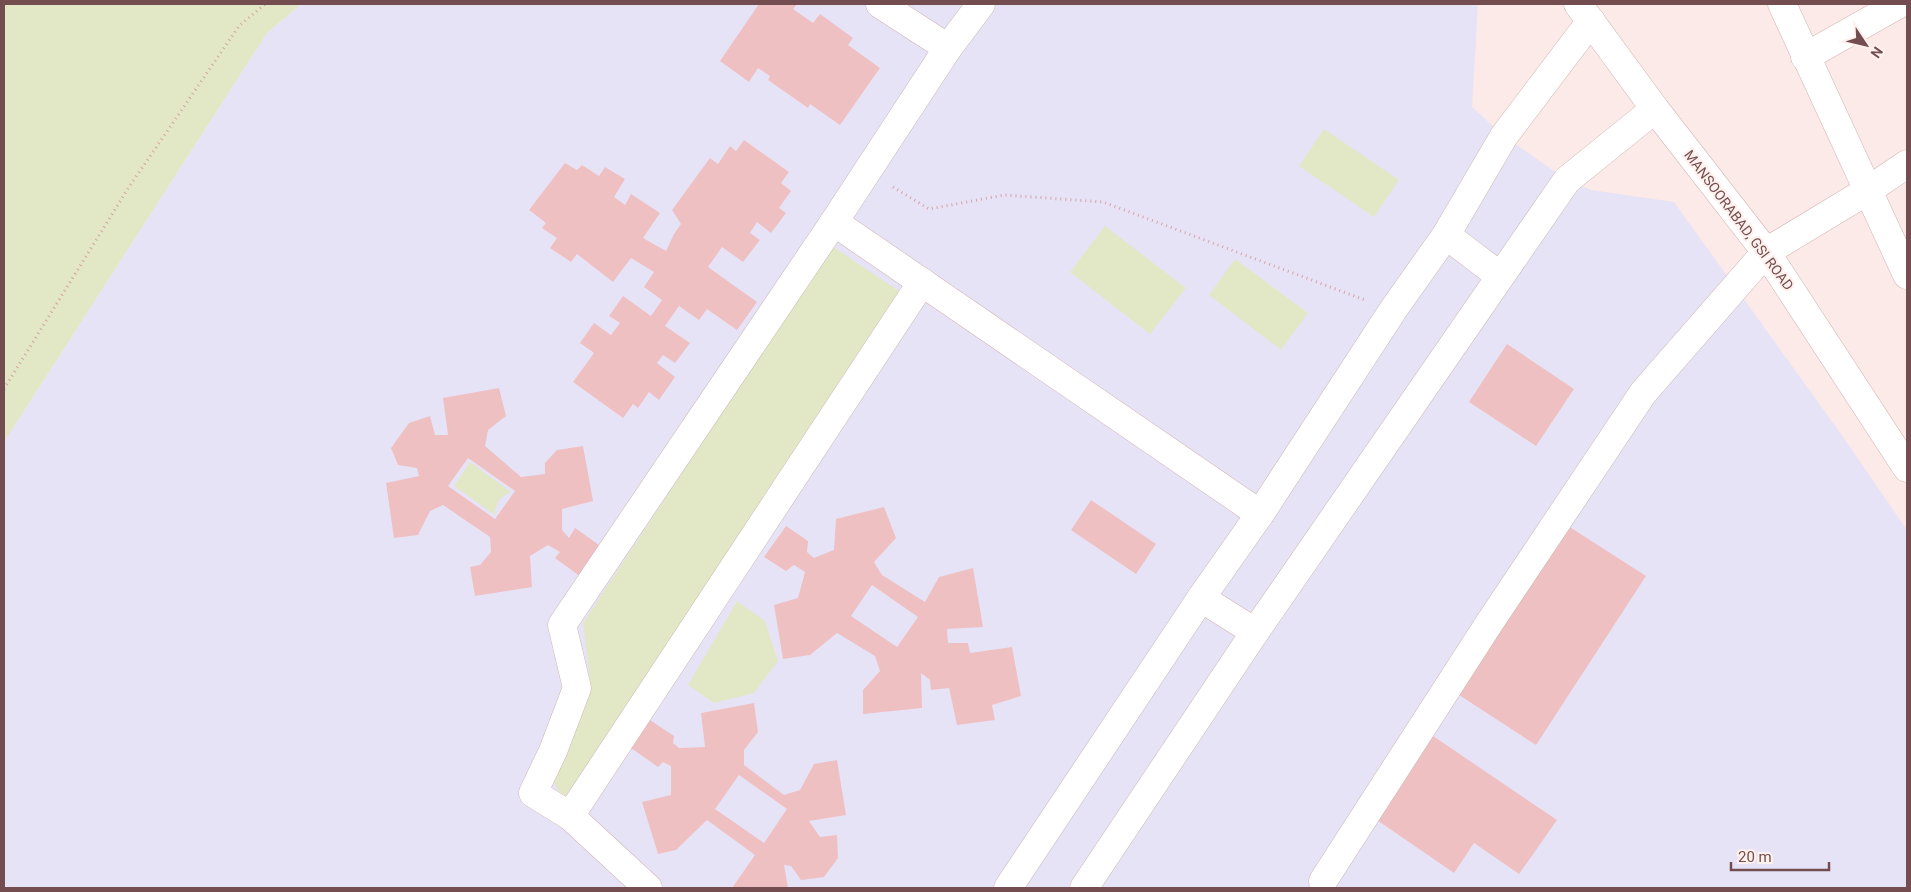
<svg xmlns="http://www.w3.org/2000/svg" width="1911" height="892" font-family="Roboto,sans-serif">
<rect width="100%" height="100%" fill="#fbeae7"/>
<polygon fill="#e7e3f7" points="301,4 1478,4 1472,107 1504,136 1567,180 1591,190 1674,202 1841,434 1907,530 1907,888 4,888 4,442 267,33"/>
<g fill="#e2e8c6">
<polygon points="4,4 301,4 267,33 4,442"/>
<polygon points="1324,129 1399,180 1374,217 1299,166"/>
<polygon points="1105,226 1186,288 1150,334 1070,272"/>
<polygon points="832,246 902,293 576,791 562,796 554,783 591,687 583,623"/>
<polygon points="1235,259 1308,313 1281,350 1209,295"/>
<path d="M 470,462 L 511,492 C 500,496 495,503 495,515 L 454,486 Z"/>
<polygon points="737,601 765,621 778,661 754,693 714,703 688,685"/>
</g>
<g fill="#efc0c2" fill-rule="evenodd">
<polygon points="759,4 797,4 793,9 813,23 820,14 853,38 848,45 880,68 840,125 810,104 808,108 768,80 770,76 758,68 749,82 720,61"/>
<polygon points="744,140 789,172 781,183 791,191 779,208 786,213 771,233 757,222 750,233 760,240 743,262 722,247 708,267 757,302 737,330 707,309 699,320 679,306 665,326 690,343 675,363 663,355 657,363 675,377 659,400 649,392 638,408 633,404 623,418 573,382 594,353 580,343 594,323 611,335 620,323 609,316 623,296 651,316 662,300 644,287 654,272 631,258 613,282 577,254 571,262 550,248 557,238 542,228 546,223 529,210 565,163 577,170 582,165 599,176 605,167 625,179 614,197 625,205 631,194 660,213 643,238 666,251 674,234 681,224 672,210 710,158 718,164 730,146 736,151"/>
<polygon points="1507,344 1574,389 1536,446 1469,402"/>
<path d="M 499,388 L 506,416 L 488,430 L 485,446 L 521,477 L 545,474 L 545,463 L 557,450 L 583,446 L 593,501 L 562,509 L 562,530 L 569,538 L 575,528 L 602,547 L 581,577 L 555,558 L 560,552 L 548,545 L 530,556 L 532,587 L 475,596 L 470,567 L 480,565 L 491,552 L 490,537 L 443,505 L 430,511 L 418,535 L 394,538 L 386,483 L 419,476 L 417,468 L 398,465 L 391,448 L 409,423 L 430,416 L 435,435 L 448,435 L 443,398 ZM 468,458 L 515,491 L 495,519 L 448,486 Z"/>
<polygon points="1091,500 1156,544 1136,574 1071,530"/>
<path d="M 884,507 L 896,538 L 874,562 L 882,575 L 925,602 L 939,577 L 973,568 L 983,627 L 947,629 L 948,643 L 968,643 L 970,653 L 1012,647 L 1021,696 L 992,705 L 995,720 L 957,725 L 949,688 L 931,690 L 930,680 L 921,673 L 922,708 L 863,714 L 863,690 L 880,671 L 875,656 L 837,633 L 810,655 L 783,659 L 774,605 L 798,598 L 805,572 L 794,565 L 786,571 L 764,557 L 786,526 L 808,541 L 807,552 L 814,558 L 834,550 L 836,519 ZM 872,585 L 918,617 L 897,647 L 851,616 Z"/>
<polygon points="1565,524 1646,576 1536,745 1456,693"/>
<path d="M 754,703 L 758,732 L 744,750 L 744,765 L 784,795 L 800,790 L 814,764 L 837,760 L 846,815 L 809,821 L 820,837 L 837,835 L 838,858 L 824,877 L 801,880 L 791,866 L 784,865 L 788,888 L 732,888 L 755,855 L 707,820 L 676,850 L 658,854 L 642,802 L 671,795 L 671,766 L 663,762 L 658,767 L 631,748 L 650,720 L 674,736 L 673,743 L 679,748 L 705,747 L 701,713 ZM 739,775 L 787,809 L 764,843 L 715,809 Z"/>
<polygon points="1430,734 1557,820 1519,874 1474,843 1454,873 1374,818"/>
</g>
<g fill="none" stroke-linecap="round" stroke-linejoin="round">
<defs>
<g id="minor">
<polyline points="880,4 948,48"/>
<polyline points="1578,4 1655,109 1766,252 1907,468"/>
<polyline points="1782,4 1907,275"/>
<polyline points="1805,57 1899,4"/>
<polyline points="834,222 1260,514"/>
<polyline points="1446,235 1500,276"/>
<polyline points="922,282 570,816 533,793 553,751 577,688 562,625 834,222 948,48 981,4"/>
<polyline points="1201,598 1255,632"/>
<polyline points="570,816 648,888"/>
<polyline points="1323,881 1488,625 1643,393 1766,252 1867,191 1907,164"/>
<polyline points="1008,888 1201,598 1260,514 1393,310 1446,235 1504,136 1591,21"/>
<polyline points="1084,888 1255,632 1567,180 1655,109"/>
</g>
</defs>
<use href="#minor" stroke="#d1b4b3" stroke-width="29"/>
<g stroke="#d4a3a5" stroke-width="3" stroke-dasharray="1 4" stroke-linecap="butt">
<polyline points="893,187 929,209 1004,195 1103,202 1365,300"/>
<polyline points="4,389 127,190 239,26 265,4"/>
</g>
<use href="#minor" stroke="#fff" stroke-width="28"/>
</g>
<g text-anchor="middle" stroke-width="4.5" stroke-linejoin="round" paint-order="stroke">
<g font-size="14" fill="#734d50" stroke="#fef0ed">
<text transform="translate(1739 220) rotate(53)" y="5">MANSOORABAD, GSI ROAD</text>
</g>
</g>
<rect width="1911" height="892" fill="none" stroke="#734d50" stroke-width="10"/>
<g transform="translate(1866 45) rotate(125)" stroke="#fef0ed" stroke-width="4" paint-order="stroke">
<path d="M0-4L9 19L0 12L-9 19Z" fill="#734d50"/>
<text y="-8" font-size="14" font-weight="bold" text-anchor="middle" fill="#734d50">N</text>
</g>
<path d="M1731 862v8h98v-8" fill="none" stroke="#734d50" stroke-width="2.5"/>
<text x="1738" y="862" font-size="15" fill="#734d50" stroke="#fef0ed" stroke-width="4" paint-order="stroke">20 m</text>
</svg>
